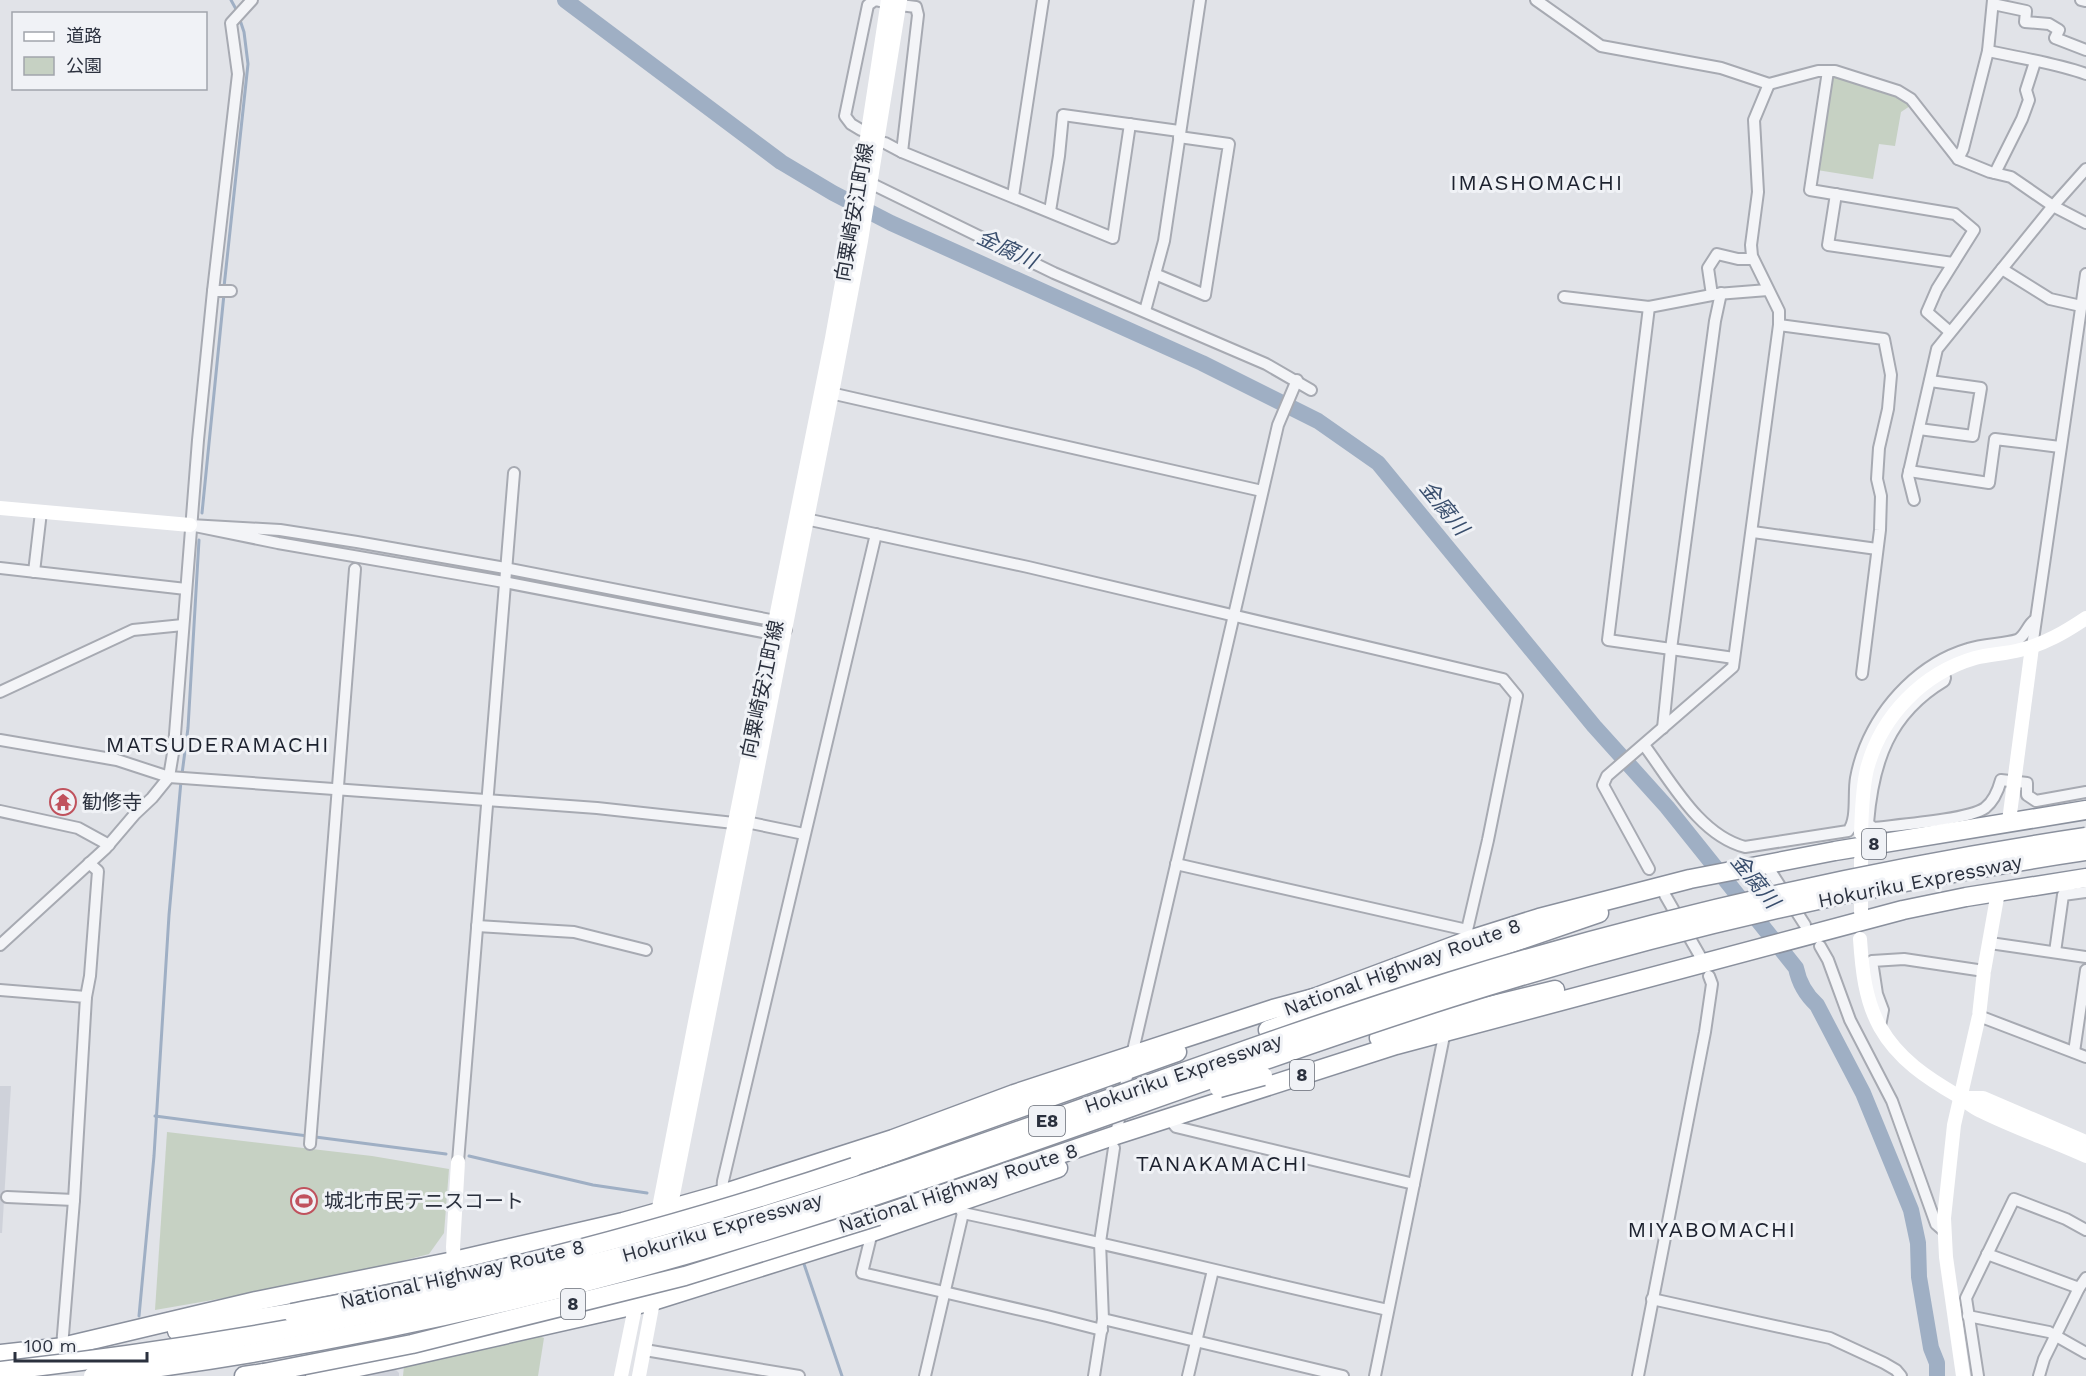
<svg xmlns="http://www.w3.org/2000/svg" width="2086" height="1376" font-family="'Work Sans','Noto Sans JP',sans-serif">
<rect width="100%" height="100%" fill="#e1e3e8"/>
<g fill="#cfd2da">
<polygon points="0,1086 11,1086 2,1233 0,1233"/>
<polygon points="394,1368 399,1373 399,1376 355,1376"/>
</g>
<g fill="#c6d1c3">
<polygon points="1836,75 1893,93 1910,106 1901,112 1895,146 1879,144 1873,179 1817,170 1833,79"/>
<polygon points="167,1132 372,1156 449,1169 444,1233 429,1254 328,1280 155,1310"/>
<polygon points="537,1335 544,1338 538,1376 403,1376 404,1366"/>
</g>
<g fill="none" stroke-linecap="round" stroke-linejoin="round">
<g stroke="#9fafc4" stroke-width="3">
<polyline points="231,0 237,11"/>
<polyline points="224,287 248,64 244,32 239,17"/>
<polyline points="202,513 224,294"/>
<polyline points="182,774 188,728 199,540"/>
<polyline points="155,1116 446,1154"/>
<polyline points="469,1156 593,1185 647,1193"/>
<polyline points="804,1264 842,1376"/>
<polyline points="139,1316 154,1156 169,915 181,781"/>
</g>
<path stroke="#9fafc4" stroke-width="16" d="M 565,0 L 781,162 L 833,193 L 891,223 L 1202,363 L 1318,421 L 1378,463 L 1594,726 L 1667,807 L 1796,968 C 1799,983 1805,994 1817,1005 L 1863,1093 L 1911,1210 L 1918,1243 L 1919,1277 L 1931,1348 L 1937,1363 L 1937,1376"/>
<defs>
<g id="street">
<polyline points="1536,0 1601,46 1721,68 1769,84 1818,71 1835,71 1898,91 1911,99 1958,159 1990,172 2011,177 2053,206 2086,223"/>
<polyline points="2081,0 2085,1"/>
<polyline points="1993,4 2026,11 2025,22 2049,24 2059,30 2055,38 2086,50"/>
<polyline points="900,5 916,7 918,15 902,152 1113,238 1130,124"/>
<path d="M 1988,51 C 2020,58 2055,63 2086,74"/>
<polyline points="1828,71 1810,190 1955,214 1974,230 1937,289 1927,312 1950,332"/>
<polyline points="861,130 851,124 845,116 868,5 875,0 888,3"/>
<polyline points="885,143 902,152"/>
<polyline points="1958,159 1963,149 1988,51 1993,0"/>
<polyline points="1995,173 2022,119 2029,100 2026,90 2035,62"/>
<polyline points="870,183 1054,273 1266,364 1311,390"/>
<polyline points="1836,194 1828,245 1953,263"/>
<polyline points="1013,196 1043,0"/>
<polyline points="1050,211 1059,156 1063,115 1179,131"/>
<polyline points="2002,269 2050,299 2081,306"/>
<polyline points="1155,274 1205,295 1229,144 1179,137"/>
<polyline points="213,291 231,291"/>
<polyline points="1712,295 1708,268 1717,254 1738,259 1753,259"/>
<polyline points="1564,297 1649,307 1717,294 1768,290"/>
<polyline points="1649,307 1608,640 1734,658"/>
<polyline points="1145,311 1164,241 1200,0"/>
<polyline points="1779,325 1884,339 1891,375 1888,409 1879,448 1877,479 1881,496 1880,530 1862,674"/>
<polyline points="826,392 1262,491"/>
<polyline points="1919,429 1973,436 1981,388 1930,381"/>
<polyline points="1909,471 1989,483 1995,439 2060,447"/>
<polyline points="1914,500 1908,476 1937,349 2053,206 2086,169"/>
<polyline points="801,518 1028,567 1503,679 1517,696 1488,840 1467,930 1472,939"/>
<polygon points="190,525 280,530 357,542 505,568 776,621 786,630 773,634 504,582 278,543"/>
<polyline points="1753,532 1877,549"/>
<polyline points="0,568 186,589"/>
<polyline points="34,572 41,512"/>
<polyline points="2032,647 2086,274"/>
<path d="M 1942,672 L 1945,678 L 1944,681 C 1889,714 1873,762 1868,823 L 1873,828 C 1897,825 1968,820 1985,808 C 1994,801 1998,791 2001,780 L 2027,783 L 2027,795 L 2036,801 L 2086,792"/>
<polyline points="0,692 133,630 183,625"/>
<polyline points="1663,728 1671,649 1715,321 1721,293"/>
<polyline points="0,740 117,760 169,777 597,808 734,823 746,822 804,834"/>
<path d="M 1644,745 C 1671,781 1699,835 1745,847 L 1848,831 C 1858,819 1853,794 1856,778 C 1858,767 1861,757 1865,747 C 1883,703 1921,663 1968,649 C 1983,644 2005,644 2017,640 C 2026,636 2027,625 2035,620"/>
<polyline points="0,811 78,828 109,845"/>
<polyline points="1176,864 1467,930"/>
<polyline points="1649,869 1603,785 1607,776 1733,667 1779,325 1779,311 1752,256 1751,245 1758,192 1754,120 1769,84"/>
<polyline points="1769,869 1805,925"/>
<polyline points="1665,895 1700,956"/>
<polyline points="477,926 574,932 646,950"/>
<polyline points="1990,943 2086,957"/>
<polyline points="0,945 106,848 135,814 152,798 169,777 174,747 198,440 213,291 238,74 231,23 252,0"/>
<polyline points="1820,946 1828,960 1850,1020 1892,1101 1936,1224 1944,1231"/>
<polyline points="2055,952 2063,895 2086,892"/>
<polyline points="0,990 86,997 74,1200 62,1347"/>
<polyline points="86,997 90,976 98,871 89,863"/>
<polyline points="1979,1016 2086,1057"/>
<polyline points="1880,1026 1883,1010 1877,994 1872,961 1904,959 1984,971"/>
<polyline points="2074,1052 2086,970"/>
<polyline points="1132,1055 1278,425 1297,380"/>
<polyline points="1169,1119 1176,1127 1414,1184"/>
<polyline points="1116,1135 1128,1071"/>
<polyline points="310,1144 355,569"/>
<polyline points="458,1162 514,473"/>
<polyline points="722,1194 723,1181 876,534"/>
<polyline points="7,1197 74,1200"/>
<path d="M 956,1204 L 963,1213 C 1105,1243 1246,1278 1388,1310"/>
<polyline points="872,1232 862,1273 1047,1316 1102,1330"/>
<polyline points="1987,1254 2079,1288"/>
<polyline points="1652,1299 1830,1338 1884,1363 1896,1370 1901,1376"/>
<polyline points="1968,1316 2049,1332 2086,1353"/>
<polyline points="1103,1319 1343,1376"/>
<polyline points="645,1350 799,1376"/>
<polyline points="925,1376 963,1213"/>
<polyline points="1094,1376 1103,1319 1100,1242 1114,1148"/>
<polyline points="1188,1376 1213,1270"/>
<polyline points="1375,1376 1445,1031"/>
<polyline points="1638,1376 1705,1032 1712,984 1709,976"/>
<polyline points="1978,1376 1966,1298 2014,1199 2066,1219 2086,1230"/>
<polyline points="2039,1376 2044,1359 2079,1288 2086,1278"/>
</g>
<g id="highway">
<polyline points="1303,1002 1472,939 1539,918 1690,879 1835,851 2086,810"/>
<polyline points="1268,1030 1395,983 1599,913"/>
<polyline points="1379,1038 1448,1016 1555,990"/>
<polyline points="854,1167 1177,1052"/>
<polyline points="878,1216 1116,1135 1396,1045 1903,910 1966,897 2086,878"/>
<polyline points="177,1331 292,1313"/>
<polyline points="62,1347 256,1301 454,1261 623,1222 722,1194 893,1139 1014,1094 1273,1009 1314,998"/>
<polyline points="0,1354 73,1346"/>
<polyline points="244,1376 264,1373"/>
<polyline points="315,1376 397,1359 653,1301 872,1232 1058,1168"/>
</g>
</defs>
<use href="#street" stroke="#a7aab2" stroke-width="14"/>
<use href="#highway" stroke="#8a909d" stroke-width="21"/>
<use href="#street" stroke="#f3f4f7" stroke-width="10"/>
<g stroke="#fff" stroke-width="14">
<polyline points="0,508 190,525"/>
<polyline points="2009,821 2032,647"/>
<path d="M 1861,833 C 1862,811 1862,790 1867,769 C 1881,716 1923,673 1975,658 C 1990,654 2005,654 2020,650 C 2045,644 2065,632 2086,618"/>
<polyline points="1861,859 1861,912"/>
<path d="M 1860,939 C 1862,969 1865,1000 1880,1027 C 1898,1059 1927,1078 1958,1096 C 1966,1101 1972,1107 1981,1111 C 2015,1128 2051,1140 2086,1156"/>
<polyline points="1961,1098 1983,1098 2086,1142"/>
<polyline points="669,1215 832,393 861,241 900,0"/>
<polyline points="657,1218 696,1017 832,338 861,177 888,0"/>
<polyline points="454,1261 453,1247 458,1162"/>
<polyline points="621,1376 637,1298"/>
<polyline points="639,1376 662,1254"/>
<polyline points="1963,1376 1946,1257 1944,1218 1954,1125 1979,1016 1984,971 1998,892"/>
</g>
<use href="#highway" stroke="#fff" stroke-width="18"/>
<defs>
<g id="highway-bridge">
<polyline points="1219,1088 1263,1076"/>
<path d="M 292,1313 C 346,1302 402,1293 456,1280 C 590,1248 724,1211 854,1167"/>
<path d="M 0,1371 C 239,1344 471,1300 702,1234 C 956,1161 1200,1060 1452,981 C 1660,917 1871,869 2086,837"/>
<polyline points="264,1373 412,1344 685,1276 878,1216"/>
<path d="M 93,1376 C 302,1350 510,1307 712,1247 C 961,1174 1202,1077 1450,998 C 1658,932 1870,883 2086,851"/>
</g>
</defs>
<use href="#highway-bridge" stroke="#8a909d" stroke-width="21" stroke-linecap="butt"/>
<use href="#highway-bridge" stroke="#fff" stroke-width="18"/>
</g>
<defs>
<symbol id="temple-ring" viewBox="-11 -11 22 22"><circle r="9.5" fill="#f0f2f6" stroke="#c0525d" stroke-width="1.5"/><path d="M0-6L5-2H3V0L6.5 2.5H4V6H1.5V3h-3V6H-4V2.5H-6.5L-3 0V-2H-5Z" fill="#c0525d"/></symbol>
<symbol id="stadium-ring" viewBox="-11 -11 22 22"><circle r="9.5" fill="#f0f2f6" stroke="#c0525d" stroke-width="1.5"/><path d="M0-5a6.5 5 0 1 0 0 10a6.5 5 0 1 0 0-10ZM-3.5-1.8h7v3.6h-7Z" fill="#c0525d"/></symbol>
</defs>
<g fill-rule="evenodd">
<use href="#temple-ring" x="48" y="787" width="30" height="30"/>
<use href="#stadium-ring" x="289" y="1186" width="30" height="30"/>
</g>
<g text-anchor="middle" stroke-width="6" stroke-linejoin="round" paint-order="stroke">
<g fill="#f0f2f6" stroke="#666b75" stroke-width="1.5">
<rect x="1862" y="829" width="24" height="30" rx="4.5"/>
<rect x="1290" y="1060" width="24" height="30" rx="4.5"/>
<rect x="1029" y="1106" width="36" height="30" rx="4.5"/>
<rect x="561" y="1289" width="24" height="30" rx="4.5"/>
</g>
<g font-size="18" font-weight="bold" fill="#2b313e">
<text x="1874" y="850">8</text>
<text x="1302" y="1081">8</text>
<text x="1047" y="1127">E8</text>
<text x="573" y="1310">8</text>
</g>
<g font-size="20" fill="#2b313e" stroke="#f0f2f6">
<text transform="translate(854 212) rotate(-80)" y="7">向粟崎安江町線</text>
<text transform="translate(762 689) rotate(-78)" y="7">向粟崎安江町線</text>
<text transform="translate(1920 881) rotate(-11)" y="7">Hokuriku Expressway</text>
<text transform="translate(1402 967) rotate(-20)" y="7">National Highway Route 8</text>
<text transform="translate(1183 1073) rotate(-19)" y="7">Hokuriku Expressway</text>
<text transform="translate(958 1188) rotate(-18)" y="7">National Highway Route 8</text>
<text transform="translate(722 1227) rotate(-16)" y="7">Hokuriku Expressway</text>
<text transform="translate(462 1274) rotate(-13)" y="7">National Highway Route 8</text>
</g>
<g font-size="20" fill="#2b313e" stroke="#f0f2f6" text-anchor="start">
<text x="82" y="809">勧修寺</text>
<text x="324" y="1208">城北市民テニスコート</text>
</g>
<g font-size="21" font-style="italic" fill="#394e6d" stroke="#f0f2f6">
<text transform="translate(1007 249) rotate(25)" y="7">金腐川</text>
<text transform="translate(1444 508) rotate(51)" y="7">金腐川</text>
<text transform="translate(1755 881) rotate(51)" y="7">金腐川</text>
</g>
<g font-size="22" letter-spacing="1.5" fill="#1d222f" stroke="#f0f2f6">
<text x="1537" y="190">IMASHOMACHI</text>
<text x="218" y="752">MATSUDERAMACHI</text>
<text x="1222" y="1171">TANAKAMACHI</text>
<text x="1712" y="1237">MIYABOMACHI</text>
</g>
</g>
<rect x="12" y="12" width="195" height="78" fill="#f0f2f6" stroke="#a1a5ac" stroke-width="1.5"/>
<rect x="24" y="32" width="30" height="9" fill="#ffffff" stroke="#a1a5ac" stroke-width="1.5"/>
<text x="66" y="42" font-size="18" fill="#2b313e">道路</text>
<rect x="24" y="57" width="30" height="18" fill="#c6d1c3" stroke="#a1a5ac" stroke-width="1.5"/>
<text x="66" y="72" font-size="18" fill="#2b313e">公園</text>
<path d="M15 1352v9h132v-9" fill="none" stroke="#2b313e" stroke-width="3"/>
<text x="24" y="1352" font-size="18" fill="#2b313e" stroke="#f0f2f6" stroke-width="4.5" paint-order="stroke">100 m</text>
</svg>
